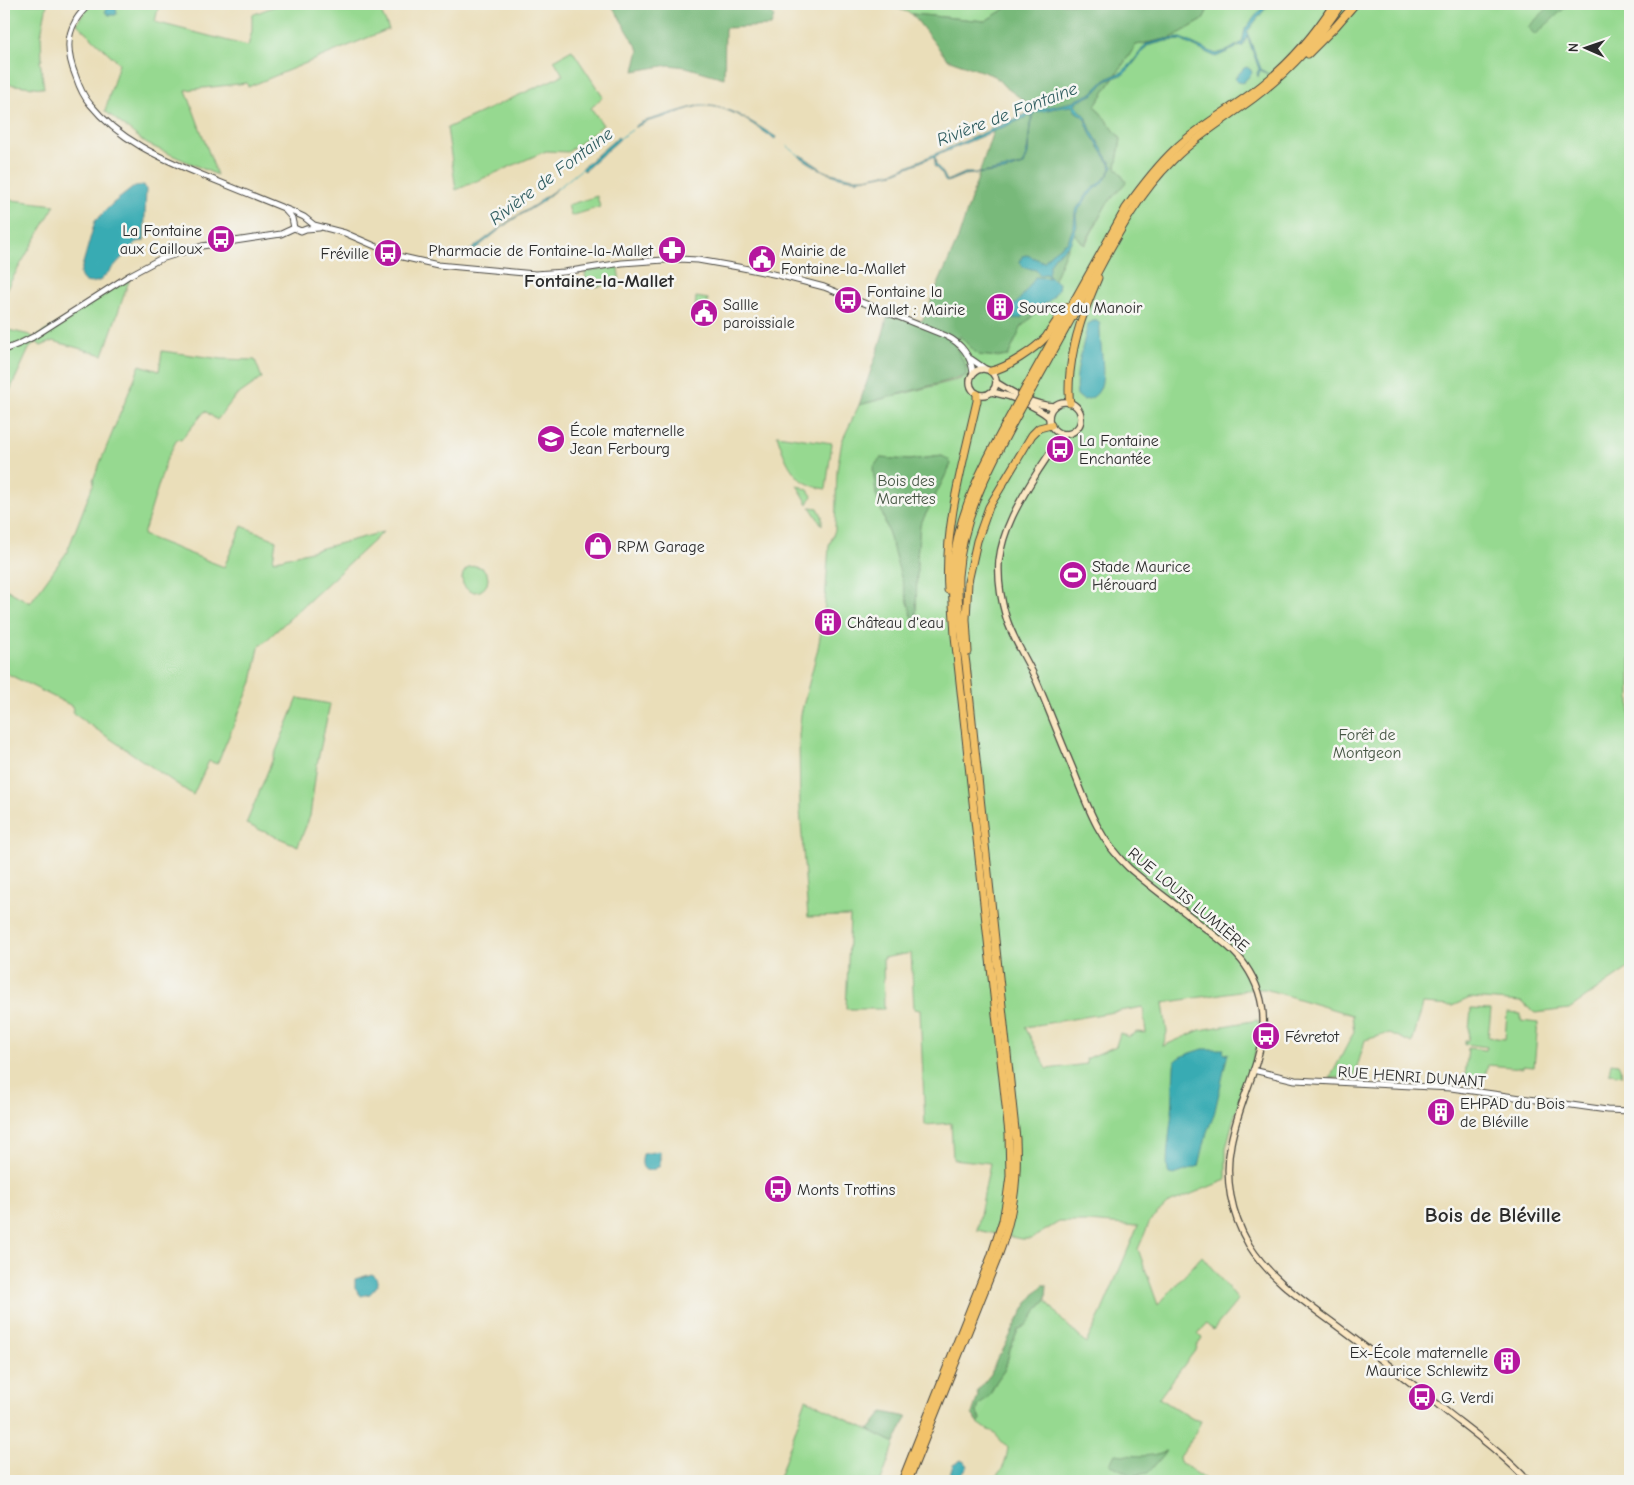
<svg xmlns="http://www.w3.org/2000/svg" width="1634" height="1485" font-family="'Comic Neue',sans-serif">
<rect width="100%" height="100%" fill="#f6f6f2"/>
<filter id="ink" filterUnits="userSpaceOnUse"><feTurbulence type="fractalNoise" baseFrequency=".02" numOctaves="2"/><feDisplacementMap in="SourceGraphic" scale="10" xChannelSelector="R" yChannelSelector="G"/><feConvolveMatrix kernelMatrix="1 2 1 2 8 2 1 2 1" color-interpolation-filters="sRGB"/></filter>
<filter id="wash" filterUnits="userSpaceOnUse"><feTurbulence type="fractalNoise" baseFrequency=".0096" numOctaves="4" result="noise"/><feDisplacementMap in="SourceGraphic" scale="20" xChannelSelector="R" yChannelSelector="G"/><feGaussianBlur stdDeviation="1.12" result="paint"/><feColorMatrix in="noise" values="0 0 0 0 0 0 0 0 0 0 0 0 0 0 0 0 0 1.4 0 .05"/><feComposite in="paint" operator="in"/></filter>
<g filter="url(#wash)">
<rect width="100%" height="100%" fill="#eadeb9"/>
<g fill="#96d990" stroke="#60825e" fill-rule="evenodd">
<polygon points="4,4 47,4 41,35 42,60 40,60 44,88 4,84"/>
<polygon points="91,4 159,4 155,22 248,46 252,31 252,15 280,4 377,4 389,29 248,87 247,83 186,90 217,175 147,144 105,111 119,63 77,24 80,18"/>
<polygon points="886,4 1013,4 985,21 912,14"/>
<path d="M 1210,4 L 1630,4 L 1630,967 L 1569,1009 L 1535,1013 L 1521,1002 L 1470,998 L 1452,1006 L 1423,1004 L 1412,1043 L 1390,1033 L 1365,1040 L 1354,1078 L 1330,1078 L 1354,1032 L 1352,1015 L 1265,989 L 1252,989 L 1163,1003 L 1167,1032 L 1163,1046 L 1200,1030 L 1258,1020 L 1261,1036 L 1233,1121 L 1226,1148 L 1226,1180 L 1169,1203 L 1150,1221 L 1138,1249 L 1158,1305 L 1202,1256 L 1238,1300 L 1213,1330 L 1206,1324 L 1198,1335 L 1202,1338 L 1196,1346 L 1197,1348 L 1159,1398 L 1193,1419 L 1201,1421 L 1194,1436 L 1179,1457 L 1180,1462 L 1208,1481 L 1140,1481 L 1137,1479 L 1135,1481 L 989,1481 C 1004,1471 1005,1465 1008,1448 L 992,1431 L 988,1430 L 978,1423 L 981,1419 L 977,1413 L 978,1407 L 990,1395 L 996,1382 L 1005,1369 L 1010,1350 L 1018,1330 L 1028,1324 L 1037,1310 L 1046,1300 L 1061,1319 L 1086,1343 L 1101,1313 L 1138,1226 L 1088,1222 L 1059,1222 L 1031,1239 L 1021,1239 L 977,1230 L 990,1163 L 953,1159 L 951,1123 L 925,1125 L 920,1010 L 914,1009 L 911,953 L 883,958 L 884,1009 L 846,1009 L 850,916 L 808,917 L 800,809 L 799,735 L 801,714 L 818,648 L 824,615 L 829,546 L 835,530 L 837,470 L 842,441 L 859,405 L 961,379 L 966,366 L 955,346 L 960,336 L 978,355 L 1000,357 L 1008,356 L 1022,326 L 1042,307 L 1074,232 L 1085,245 L 1106,205 L 1126,182 L 1116,167 L 1121,139 L 1095,106 L 1136,45 L 1171,38 L 1203,20 ZM 942,456 L 951,464 L 930,506 L 920,525 L 917,556 L 916,628 L 889,534 L 876,494 L 880,458 L 909,460 ZM 1143,1007 L 1146,1033 L 1137,1032 L 1128,1037 L 1120,1033 L 1116,1046 L 1086,1059 L 1087,1064 L 1047,1069 L 1025,1027 ZM 1165,1451 L 1132,1476 L 1140,1457 L 1156,1455 Z"/>
<polygon points="572,50 603,97 591,108 603,125 568,152 546,151 456,190 447,128 563,75 554,60"/>
<polygon points="597,196 600,207 571,216 568,205"/>
<polygon points="4,199 55,205 4,293"/>
<polygon points="615,267 618,268 620,283 587,288 585,273 587,271"/>
<polygon points="130,278 103,355 53,341 41,346 36,342 29,349 4,403 4,329 30,335 34,338"/>
<polygon points="696,297 708,299 707,305 695,308"/>
<polygon points="162,351 222,359 255,360 262,378 235,397 217,420 205,411 181,440 177,439 166,461 143,535 224,567 242,526 276,540 273,561 383,532 259,647 252,682 217,764 209,761 193,795 74,714 72,706 4,672 4,588 30,603 67,552 94,482 93,480 140,365 159,371"/>
<path d="M 777,435 L 832,443 L 826,489 C 794,485 786,463 777,435 Z"/>
<polygon points="797,485 808,490 812,496 808,504"/>
<polygon points="810,507 818,508 822,516 822,525"/>
<circle cx="475" cy="579" r="13"/>
<polygon points="298,698 330,704 317,764 310,816 298,846 246,824"/>
<polygon points="1471,1009 1491,1010 1488,1037 1505,1039 1507,1013 1521,1014 1521,1021 1538,1023 1534,1067 1523,1066 1523,1068 1488,1065 1485,1079 1465,1077 1468,1048 1486,1050 1487,1047 1465,1044 1465,1041 1468,1041"/>
<polygon points="1611,1063 1618,1064 1623,1075 1609,1073"/>
<polygon points="806,1399 895,1443 881,1481 778,1481"/>
</g>
<g fill="#78b97a" stroke="#527252">
<polygon points="611,4 760,4 774,16 771,26 725,28 724,78 686,67 669,65 634,71 639,50"/>
<polygon points="1013,4 1210,4 1203,20 1171,38 1136,45 1095,106 1121,139 1116,167 1126,182 1106,205 1084,245 1074,232 1042,307 1022,326 1008,356 1000,357 978,355 960,336 955,346 966,366 966,376 859,405 882,338 888,314 922,321 958,239 993,131 1037,110 1004,86 995,76 947,59 912,14 985,21"/>
<polygon points="1552,4 1569,4 1535,35 1528,27"/>
<polygon points="942,456 948,459 951,464 930,506 920,525 917,556 916,631 889,534 876,494 873,468 880,458 909,460"/>
<path d="M 1043,1285 L 1047,1285 L 1046,1300 L 1037,1310 L 1028,1324 L 1018,1330 L 1010,1350 L 1005,1369 L 996,1382 L 990,1395 L 978,1407 L 977,1413 L 981,1419 L 978,1423 L 972,1414 L 978,1396 L 977,1391 L 991,1374 L 997,1358 L 1002,1352 C 1014,1329 1024,1303 1043,1285 Z"/>
<polygon points="883,1412 907,1417 895,1443 869,1430"/>
<path d="M 1167,1451 L 1148,1473 L 1132,1476 L 1110,1464 L 1115,1454 C 1135,1456 1147,1458 1167,1451 Z"/>
</g>
<g fill="#39abb3" stroke="#326b6f" fill-rule="evenodd">
<polygon points="109,4 118,4 116,7 117,14 115,15 109,15 105,12"/>
<polygon points="1265,4 1269,4 1247,32 1261,69 1268,74 1260,70 1258,77 1257,73 1259,69 1247,36 1243,46 1238,47 1239,44 1242,43 1245,29"/>
<path d="M 1181,38 L 1216,54 L 1229,50 L 1237,45 L 1236,48 L 1216,57 L 1180,40 L 1166,41 L 1147,46 L 1130,68 L 1124,74 L 1106,81 L 1094,94 L 1077,102 L 1075,105 L 1086,116 L 1091,130 L 1113,167 L 1105,180 L 1088,196 L 1076,214 L 1077,226 L 1070,244 L 1055,256 L 1050,265 L 1048,274 L 1050,278 L 1059,283 L 1058,290 L 1050,300 L 1045,304 L 1029,309 L 1022,318 L 1014,319 L 1005,317 L 1001,310 L 997,308 L 999,304 C 1003,305 1008,307 1012,306 C 1016,306 1033,282 1035,277 L 1049,278 L 1046,274 L 1040,275 L 1036,270 L 1023,267 L 1020,262 L 1022,256 L 1027,255 L 1044,262 L 1051,253 L 1068,241 L 1074,225 L 1075,211 L 1088,193 L 1106,177 L 1111,169 L 1110,164 L 1091,135 L 1084,117 L 1076,112 L 1072,106 L 1057,108 L 1034,113 L 1030,124 L 1028,154 L 1024,165 L 1004,171 L 964,175 L 947,182 L 945,181 L 942,174 L 934,166 L 935,159 L 932,157 L 894,173 L 860,179 L 856,181 L 858,179 C 836,180 817,168 799,156 L 801,155 L 826,172 L 853,178 L 865,178 L 894,172 L 1035,110 L 1073,102 L 1076,100 L 1092,93 L 1106,79 L 1122,72 L 1132,63 L 1146,44 L 1166,39 ZM 1032,115 C 1028,131 1030,151 1022,165 L 982,173 L 965,173 L 947,181 L 943,173 L 936,165 L 935,156 Z"/>
<polygon points="1247,67 1251,70 1252,73 1243,83 1238,82 1235,78 1244,68"/>
<path d="M 700,105 C 729,105 751,122 776,137 L 775,139 C 753,125 729,104 701,106 C 690,107 678,113 668,116 C 657,119 644,121 635,128 L 635,126 L 642,122 Z"/>
<polygon points="618,137 620,139 584,171 582,168"/>
<path d="M 144,185 L 146,189 L 144,241 L 137,242 L 101,280 C 92,284 83,285 80,274 L 95,221 L 112,204 L 135,186 Z"/>
<polygon points="558,188 540,203 509,222 468,255 460,252 460,251 468,252 509,221 538,203 542,199"/>
<path d="M 1093,321 L 1098,321 L 1100,325 C 1100,331 1100,338 1101,345 C 1102,363 1110,398 1083,400 L 1077,395 C 1073,378 1084,342 1088,324 Z"/>
<path d="M 1203,1049 L 1224,1049 L 1223,1052 L 1225,1054 L 1228,1053 L 1214,1115 L 1207,1132 L 1199,1166 L 1174,1175 L 1169,1174 C 1164,1166 1171,1124 1172,1112 C 1173,1105 1173,1065 1175,1062 C 1180,1055 1195,1052 1203,1049 Z"/>
<path d="M 658,1151 L 660,1152 L 660,1166 C 646,1175 639,1170 643,1154 Z"/>
<polygon points="372,1274 376,1277 378,1285 370,1294 361,1296 355,1288 355,1279"/>
<polygon points="961,1460 966,1463 968,1466 956,1481 948,1481 953,1465"/>
</g>
<g fill="none" stroke-linecap="round" stroke-linejoin="round">
<g stroke="#39abb3" stroke-width="1">
<polyline points="1035,112 1046,110"/>
<polyline points="619,139 632,130"/>
<polyline points="787,146 800,156"/>
<polyline points="557,189 583,168"/>
</g>
</g>
</g>
<g filter="url(#ink)">
<g fill="none" stroke-linecap="round" stroke-linejoin="round">
<defs>
<g id="tertiary">
<path d="M 89,4 C 85,9 78,15 75,22 C 65,39 69,60 76,77 C 79,86 84,97 90,104 C 119,140 160,158 202,175 C 231,187 261,199 291,211 L 304,217 L 314,225 L 345,233 L 398,256 L 438,265 L 535,274 L 564,272 L 622,263 L 678,259 L 698,260 L 738,267 L 778,275 L 824,287 L 946,336 C 961,343 971,356 973,373"/>
<polyline points="285,210 292,218 294,228"/>
<polyline points="294,228 301,231 306,229 319,228"/>
<polyline points="4,350 19,344 33,337 130,275 158,260 202,246 281,234 294,228"/>
<polyline points="971,359 984,368"/>
<polyline points="1253,1070 1295,1080 1451,1088 1607,1110 1630,1111"/>
</g>
<g id="secondary">
<circle cx="983" cy="382" r="13"/>
<path d="M 997,383 C 1013,393 1034,406 1054,406"/>
<path d="M 992,392 C 1012,396 1034,405 1049,417"/>
<circle cx="1065" cy="418" r="16"/>
<path d="M 1065,434 C 1054,445 1047,458 1038,471 C 1021,499 1003,527 999,561 C 998,579 1001,600 1006,617 C 1013,640 1028,661 1037,682 C 1049,710 1060,739 1072,767 C 1087,805 1098,839 1129,868 C 1152,888 1176,905 1200,924 C 1215,936 1233,948 1245,965 C 1288,1027 1243,1080 1231,1143 C 1224,1178 1231,1214 1249,1245 C 1272,1282 1311,1306 1345,1332 C 1380,1358 1414,1385 1447,1412 C 1475,1434 1504,1455 1528,1481"/>
</g>
<g id="trunk">
<polyline points="1308,54 1336,26 1355,4"/>
<path d="M 991,371 C 1007,368 1035,349 1046,337 C 1053,327 1059,317 1066,307"/>
<path d="M 1026,387 L 1126,208 C 1141,187 1156,167 1175,149 C 1200,125 1233,108 1261,86 C 1289,64 1315,34 1334,4"/>
<path d="M 1032,389 C 1054,350 1075,311 1097,273 C 1118,233 1140,192 1173,160 C 1197,136 1227,118 1254,98 C 1288,72 1318,40 1341,4"/>
<path d="M 1070,403 C 1068,393 1069,382 1070,372 C 1074,336 1084,311 1098,278"/>
<path d="M 948,590 C 944,526 963,463 977,401 L 977,394"/>
<polyline points="968,652 966,619 968,582 977,541 989,507 1032,435 1039,428 1051,425"/>
<path d="M 902,1481 L 991,1257 L 1003,1220 L 1007,1198 L 1010,1176 L 1009,1134 L 955,636 C 954,614 951,591 953,568 C 958,509 986,460 1014,409"/>
<path d="M 908,1481 L 997,1259 C 1013,1217 1018,1184 1016,1139 L 966,664 C 962,635 957,605 958,576 C 962,516 991,464 1019,412"/>
</g>
</defs>
<use href="#tertiary" stroke="#484640" stroke-width="7"/>
<use href="#secondary" stroke="#484640" stroke-width="8"/>
<use href="#trunk" stroke="#484640" stroke-width="9"/>
<use href="#tertiary" stroke="#fff" stroke-width="5"/>
<use href="#secondary" stroke="#fae7c3" stroke-width="5.5"/>
<use href="#trunk" stroke="#f2c26a" stroke-width="7"/>
<defs>
<g id="trunk-bridge">
<polyline points="1014,409 1026,387"/>
<polyline points="1019,412 1032,389"/>
</g>
</defs>
<use href="#trunk-bridge" stroke="#484640" stroke-width="9" stroke-linecap="butt"/>
<use href="#trunk-bridge" stroke="#f2c26a" stroke-width="7"/>
</g>
</g>
<defs>
<symbol id="bus-disc" viewBox="-11 -11 22 22"><circle r="9.5" fill="#b5179e" stroke="#f6f6f2"/><path d="M-5-6H5V4H4V6H2V4H-2V6H-4V4H-5ZM-3.5-4V0h7V-4ZM-3.5 1.2v1.5H-2V1.2ZM2 1.2v1.5H3.5V1.2Z" fill="#fff"/></symbol>
<symbol id="pharmacy-disc" viewBox="-11 -11 22 22"><circle r="9.5" fill="#b5179e" stroke="#f6f6f2"/><path d="M-2-6h4v4h4v4h-4v4h-4v-4h-4v-4h4Z" fill="#fff"/></symbol>
<symbol id="civic-disc" viewBox="-11 -11 22 22"><circle r="9.5" fill="#b5179e" stroke="#f6f6f2"/><path d="M-.6-6.5H3V-4.5H.6V-3L4-1V1h2V6H-6V1h2V-1L-.6-3ZM-1.2 2.5V6h2.4V2.5Z" fill="#fff"/></symbol>
<symbol id="building-disc" viewBox="-11 -11 22 22"><circle r="9.5" fill="#b5179e" stroke="#f6f6f2"/><path d="M-4-6H4V6H1V3H-1V6H-4ZM-2.5-4.3h1.7v1.8h-1.7ZM.8-4.3h1.7v1.8H.8ZM-2.5-1h1.7V.8h-1.7ZM.8-1h1.7V.8H.8Z" fill="#fff"/></symbol>
<symbol id="school-disc" viewBox="-11 -11 22 22"><circle r="9.5" fill="#b5179e" stroke="#f6f6f2"/><path d="M0-5L7-2L0 1L-7-2ZM-4 1L0 2.5L4 1V4Q0 6-4 4Z" fill="#fff"/></symbol>
<symbol id="shop-disc" viewBox="-11 -11 22 22"><circle r="9.5" fill="#b5179e" stroke="#f6f6f2"/><path d="M-5-2.5h2.3a2.7 3.5 0 0 1 5.4 0H5L5.5 6h-11ZM-1.5-2.5h3a1.5 2.3 0 0 0-3 0Z" fill="#fff"/></symbol>
<symbol id="stadium-disc" viewBox="-11 -11 22 22"><circle r="9.5" fill="#b5179e" stroke="#f6f6f2"/><path d="M0-5a6.5 5 0 1 0 0 10a6.5 5 0 1 0 0-10ZM-3.5-1.8h7v3.6h-7Z" fill="#fff"/></symbol>
</defs>
<g fill-rule="evenodd">
<use href="#bus-disc" x="205" y="223" width="32" height="32"/>
<use href="#pharmacy-disc" x="656" y="234" width="32" height="32"/>
<use href="#bus-disc" x="372" y="237" width="32" height="32"/>
<use href="#civic-disc" x="746" y="243" width="32" height="32"/>
<use href="#bus-disc" x="832" y="284" width="32" height="32"/>
<use href="#building-disc" x="984" y="291" width="32" height="32"/>
<use href="#civic-disc" x="688" y="297" width="32" height="32"/>
<use href="#school-disc" x="535" y="423" width="32" height="32"/>
<use href="#bus-disc" x="1044" y="433" width="32" height="32"/>
<use href="#shop-disc" x="582" y="530" width="32" height="32"/>
<use href="#stadium-disc" x="1057" y="559" width="32" height="32"/>
<use href="#building-disc" x="812" y="606" width="32" height="32"/>
<use href="#bus-disc" x="1250" y="1020" width="32" height="32"/>
<use href="#building-disc" x="1425" y="1096" width="32" height="32"/>
<use href="#bus-disc" x="762" y="1173" width="32" height="32"/>
<use href="#building-disc" x="1491" y="1345" width="32" height="32"/>
<use href="#bus-disc" x="1406" y="1381" width="32" height="32"/>
</g>
<g text-anchor="middle" stroke-width="5" stroke-linejoin="round" paint-order="stroke">
<g font-size="16" fill="#2b2b2b" stroke="#f6f6f2" text-anchor="start">
<text x="202" y="236" text-anchor="end">La Fontaine<tspan x="202" dy="18">aux Cailloux</tspan></text>
<text x="653" y="256" text-anchor="end">Pharmacie de Fontaine-la-Mallet</text>
<text x="781" y="256">Mairie de<tspan x="781" dy="18">Fontaine-la-Mallet</tspan></text>
<text x="369" y="259" text-anchor="end">Fréville</text>
<text x="867" y="297">Fontaine la<tspan x="867" dy="18">Mallet : Mairie</tspan></text>
<text x="723" y="310">Sallle<tspan x="723" dy="18">paroissiale</tspan></text>
<text x="1019" y="313">Source du Manoir</text>
<text x="570" y="436">École maternelle<tspan x="570" dy="18">Jean Ferbourg</tspan></text>
<text x="1079" y="446">La Fontaine<tspan x="1079" dy="18">Enchantée</tspan></text>
<text x="617" y="552">RPM Garage</text>
<text x="1092" y="572">Stade Maurice<tspan x="1092" dy="18">Hérouard</tspan></text>
<text x="847" y="628">Château d'eau</text>
<text x="1285" y="1042">Févretot</text>
<text x="1460" y="1109">EHPAD du Bois<tspan x="1460" dy="18">de Bléville</tspan></text>
<text x="797" y="1195">Monts Trottins</text>
<text x="1488" y="1358" text-anchor="end">Ex-École maternelle<tspan x="1488" dy="18">Maurice Schlewitz</tspan></text>
<text x="1441" y="1403">G. Verdi</text>
</g>
<g font-size="16" fill="#465644" stroke="#f6f6f2">
<text x="906" y="486">Bois des<tspan x="906" dy="18">Marettes</tspan></text>
<text x="1367" y="740">Forêt de<tspan x="1367" dy="18">Montgeon</tspan></text>
</g>
<g font-size="16" fill="#2b2b2b" stroke="#f6f6f2">
<text transform="translate(1189 899) rotate(40)" y="6">RUE LOUIS LUMIÈRE</text>
<text transform="translate(1412 1076) rotate(4)" y="6">RUE HENRI DUNANT</text>
</g>
<g font-size="18" font-style="italic" fill="#315e61" stroke="#f6f6f2">
<text transform="translate(1007 114) rotate(-21)" y="6">Rivière de Fontaine</text>
<text transform="translate(551 176) rotate(-37)" y="6">Rivière de Fontaine</text>
</g>
<g font-size="19" font-weight="bold" fill="#2b2b2b" stroke="#f6f6f2">
<text x="599" y="287">Fontaine-la-Mallet</text>
</g>
<g font-size="21" font-weight="bold" fill="#2b2b2b" stroke="#f6f6f2">
<text x="1493" y="1222">Bois de Bléville</text>
</g>
</g>
<rect width="1634" height="1485" fill="none" stroke="#f6f6f2" stroke-width="20"/>
<g transform="translate(1586 48) rotate(272)" stroke="#f6f6f2" stroke-width="4" paint-order="stroke">
<path d="M0-4L9 19L0 12L-9 19Z" fill="#2b2b2b"/>
<text y="-8" font-size="14" font-weight="bold" text-anchor="middle" fill="#2b2b2b">N</text>
</g>
</svg>
